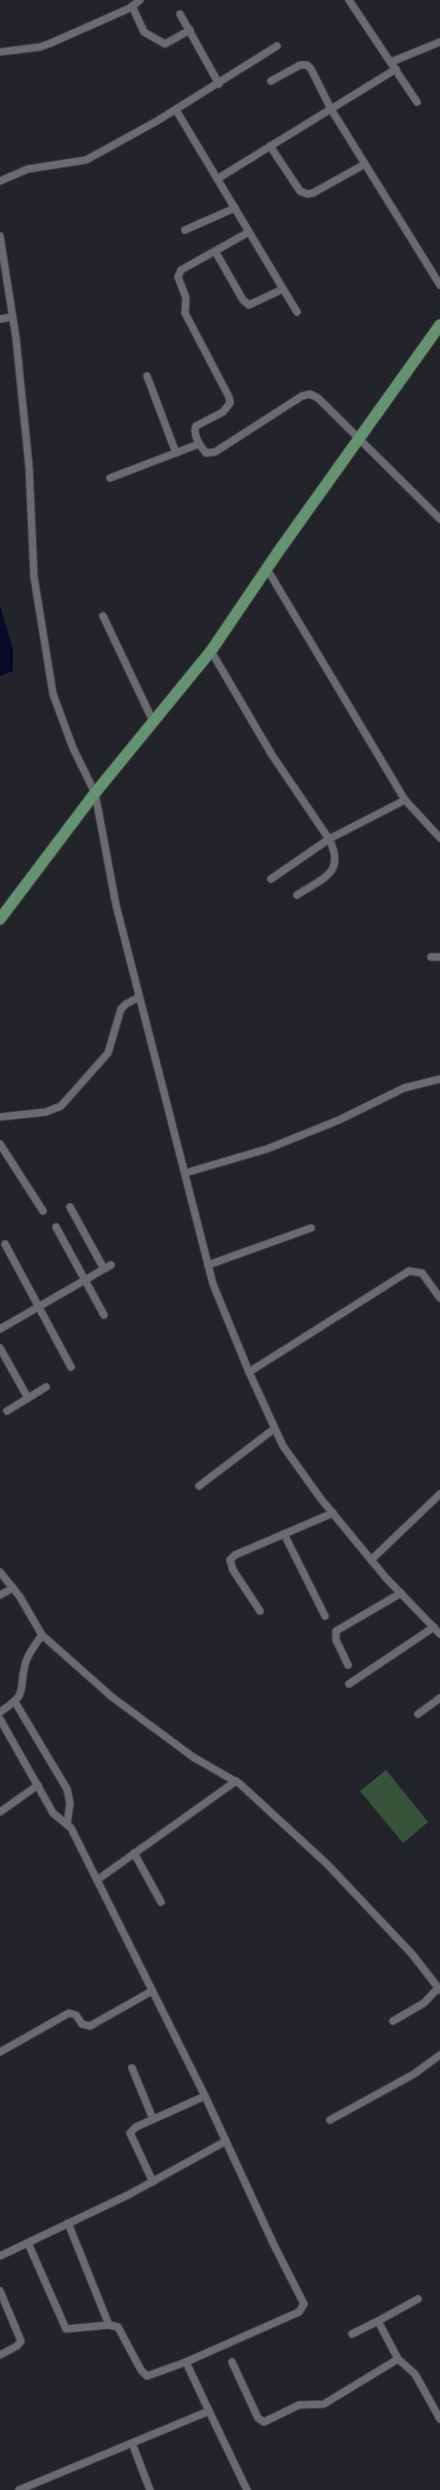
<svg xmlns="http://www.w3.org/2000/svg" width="440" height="2490" font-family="Arial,sans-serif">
<rect width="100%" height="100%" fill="#23242a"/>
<polygon fill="#37533c" points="386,1770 428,1822 403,1843 360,1791"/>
<polygon fill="#060a28" points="0,605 13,649 13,671 0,676"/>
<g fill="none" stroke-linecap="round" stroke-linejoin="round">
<defs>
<g id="street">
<polyline points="349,0 417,102"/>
<polyline points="132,6 144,32 165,44 190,30"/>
<polyline points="180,14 219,84"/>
<polyline points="0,52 40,47 51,43 130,8 140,0"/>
<polyline points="391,62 440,42"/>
<polyline points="271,81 300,65 307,65 311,69 331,109 440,285"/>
<polyline points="176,110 297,312"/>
<polyline points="270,146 300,191 307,194 313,193 365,164"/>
<polyline points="217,179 396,69"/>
<polyline points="0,181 28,169 86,160 157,121 277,46"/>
<polyline points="185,230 235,208"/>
<path d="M 249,232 L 181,270 L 178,277 L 186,298 L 185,313 L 229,397 L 230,403 L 223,412 L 196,426 C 192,435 201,447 206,453 L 215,452 L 302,396 L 310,394 L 318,398 L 440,519"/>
<polyline points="0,236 16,338 29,466 34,577 53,694 73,748 95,793 116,905 213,1284 249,1372 283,1446 321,1499 386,1578 440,1634"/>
<polyline points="215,251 243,300 249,305 283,289"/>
<polyline points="0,319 12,317"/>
<polyline points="147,376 176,453"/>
<polyline points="110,478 199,444"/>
<polyline points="267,569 405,800"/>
<polyline points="103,616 153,721"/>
<polyline points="211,651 272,755 329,839 405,800 440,838"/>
<path d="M 271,879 L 329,839 C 346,873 323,878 297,895"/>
<polyline points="431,957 440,957"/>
<polyline points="0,1117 46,1112 61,1106 108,1053 121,1009 126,1004 139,997"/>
<polyline points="0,1144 43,1211"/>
<polyline points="185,1173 267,1149 339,1120 404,1088 440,1079"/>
<polyline points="70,1207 104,1269"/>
<polyline points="56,1227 104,1315"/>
<polyline points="5,1244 71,1367"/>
<polyline points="208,1265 311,1228"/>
<polyline points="0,1329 111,1265"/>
<polyline points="0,1348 28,1398"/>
<polyline points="249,1372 409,1271 422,1273 440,1298"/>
<polyline points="7,1411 46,1387"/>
<polyline points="199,1486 274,1429"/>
<polyline points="284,1534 325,1616"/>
<polyline points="371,1560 440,1494"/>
<polyline points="0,1572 20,1597 42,1635 112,1697 193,1757 240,1784 327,1864 412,1954 440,1990"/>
<polyline points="0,1595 13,1588"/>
<polyline points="260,1611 233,1570 230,1560 235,1555 333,1513"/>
<polyline points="348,1665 336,1640 336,1631 401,1593"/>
<polyline points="349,1684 434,1627"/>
<polyline points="15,1702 67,1789 70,1803 67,1824"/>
<path d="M 0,1712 C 29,1693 18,1693 25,1665 C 27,1654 36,1644 42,1635"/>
<polyline points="418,1714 440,1698"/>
<polyline points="0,1719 53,1813 71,1828 97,1880 236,1781"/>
<polyline points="0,1812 38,1785"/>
<polyline points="134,1853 161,1902"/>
<polyline points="97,1880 205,2096 274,2245 304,2304 299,2312 186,2362 209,2411"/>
<polyline points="393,2021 424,2003 438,1988"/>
<polyline points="0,2052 69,2013 76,2015 82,2024 90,2026 152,1991"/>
<polyline points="132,2068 153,2119"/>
<polyline points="330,2120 414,2074 440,2055"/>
<polyline points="153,2182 130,2133 136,2127 205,2096"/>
<polyline points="68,2223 109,2325"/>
<polyline points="28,2243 66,2329 109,2325 118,2327 141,2370 147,2376 186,2362"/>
<polyline points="0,2256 128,2195 226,2141"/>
<polyline points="0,2291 21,2341 17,2346 0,2355"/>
<polyline points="418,2299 378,2321 398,2359 415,2374 440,2419"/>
<polyline points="352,2334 378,2321"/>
<polyline points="232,2362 258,2418 264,2422 299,2405 324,2404 398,2359"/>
<polyline points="132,2443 150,2490"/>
<polyline points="19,2490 209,2411 247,2490"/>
</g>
<polyline id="primary" points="0,919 95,793 211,651 278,552 440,325"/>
</defs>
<use href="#street" stroke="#3e4044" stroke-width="9"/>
<use href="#primary" stroke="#3e4044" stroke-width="13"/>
<use href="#street" stroke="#696b71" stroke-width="7"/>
<use href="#primary" stroke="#659372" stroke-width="11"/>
</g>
</svg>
